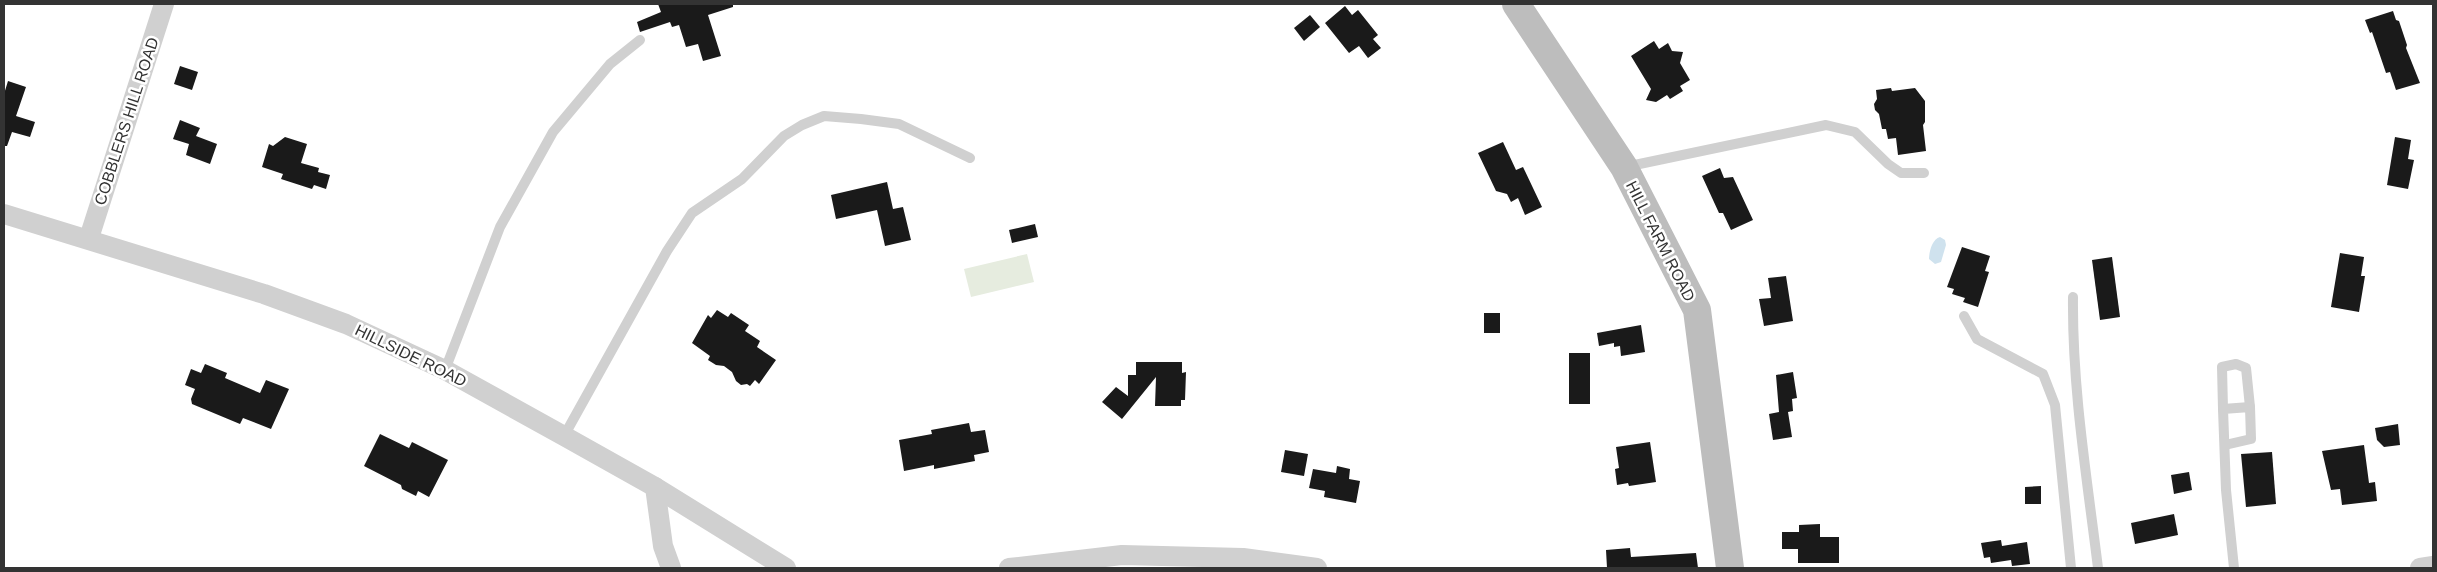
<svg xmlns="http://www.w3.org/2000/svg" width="2437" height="572" font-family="Helvetica,sans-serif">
<rect width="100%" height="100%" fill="#fff"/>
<polygon fill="#e6ecdf" points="1027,254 1034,282 971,297 964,269"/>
<path fill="#cfe2ee" d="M 1940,237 L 1945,240 L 1946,245 L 1941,262 L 1935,264 L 1929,259 C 1929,252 1932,239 1940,237 Z"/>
<g fill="#1a1a1a">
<polygon points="658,4 733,4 733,7 708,15 721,56 703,61 698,44 686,47 679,25 672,27 670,22 640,32 637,22 661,12"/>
<polygon points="1345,6 1352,15 1358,10 1378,35 1373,39 1381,48 1368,58 1359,46 1349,53 1325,23"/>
<polygon points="2393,11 2396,20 2399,21 2407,45 2406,48 2420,83 2396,90 2390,72 2386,73 2372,32 2370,33 2365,20"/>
<polygon points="1310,15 1320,27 1304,41 1294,28"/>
<polygon points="1654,41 1659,49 1668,43 1672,51 1683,52 1680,63 1690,80 1680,86 1683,91 1670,99 1667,95 1656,102 1646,100 1651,89 1631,56"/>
<polygon points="180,66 198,72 192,90 174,84"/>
<polygon points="8,81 26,87 16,116 35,122 30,137 12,132 7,146 4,146 4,94"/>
<polygon points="1891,88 1892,91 1915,88 1925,101 1925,122 1923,125 1926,151 1898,155 1896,138 1888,139 1886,129 1882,129 1879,114 1875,110 1874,104 1877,99 1876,90"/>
<polygon points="180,120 200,128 196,136 217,144 210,164 186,155 189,144 173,139"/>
<polygon points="285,137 307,144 301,163 319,168 318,172 330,175 326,189 314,185 312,189 281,179 283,174 262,167 269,144 273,146"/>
<polygon points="2395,137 2411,140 2408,159 2414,160 2408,189 2387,185"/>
<polygon points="1503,142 1516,170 1523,167 1542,207 1525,215 1518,198 1511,202 1507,194 1496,191 1478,153"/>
<polygon points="1720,168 1724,178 1733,177 1753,220 1731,230 1723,213 1719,213 1702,176"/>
<polygon points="887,182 893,209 903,207 911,240 885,246 877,210 836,219 831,195"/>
<polygon points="1035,224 1038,237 1012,243 1009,230"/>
<polygon points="1962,247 1990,256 1985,271 1989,272 1978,307 1963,302 1965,298 1952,294 1954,289 1947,287"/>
<polygon points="2340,253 2364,257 2361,276 2365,276 2359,312 2331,307"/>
<polygon points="2112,257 2120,317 2100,320 2092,260"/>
<polygon points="1786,276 1793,321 1764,326 1759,299 1771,298 1768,278"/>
<polygon points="717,310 728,317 731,313 749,325 745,331 760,341 757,347 776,360 759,384 755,380 750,386 747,384 741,385 736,381 732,372 724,366 716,365 708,360 710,356 692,343 708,315 711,318"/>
<rect x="1484" y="313" width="16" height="20"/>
<polygon points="1641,325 1645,352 1621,356 1620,346 1614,347 1614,343 1599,346 1597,333"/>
<rect x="1569" y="353" width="21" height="51"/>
<polygon points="1136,362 1182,362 1182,373 1186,372 1185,400 1181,400 1181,406 1155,406 1156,377 1122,419 1102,402 1116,387 1128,396 1128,375 1136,375"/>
<polygon points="205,364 227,373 225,378 260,393 266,380 289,389 271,429 243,418 240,424 192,404 191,399 195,389 185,385 191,369 201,373"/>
<polygon points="1793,372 1797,398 1792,399 1793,411 1788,412 1792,437 1773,440 1769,414 1779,412 1776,375"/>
<polygon points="969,423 971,432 985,430 989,452 974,455 975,461 934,469 934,465 904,471 899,440 932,434 931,430"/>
<polygon points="2398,424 2400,445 2384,447 2377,440 2375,428"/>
<polygon points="380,434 409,448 412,442 448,460 429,497 418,491 416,496 402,489 401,485 364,466"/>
<polygon points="1650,442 1656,482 1629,486 1628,483 1617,485 1615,469 1619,468 1616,447"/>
<polygon points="2364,445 2369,483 2375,482 2377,501 2342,505 2340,489 2331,490 2322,451"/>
<polygon points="1285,450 1308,454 1304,476 1281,472"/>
<polygon points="2272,452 2276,504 2246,507 2241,454"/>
<polygon points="1337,466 1350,469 1349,479 1360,481 1356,503 1324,497 1325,491 1309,488 1313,469 1336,473"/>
<polygon points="2189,472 2192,490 2174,494 2171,475"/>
<polygon points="2041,486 2041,504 2025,504 2025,487"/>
<polygon points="2174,514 2178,535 2135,544 2131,523"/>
<polygon points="1820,524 1820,537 1839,537 1839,563 1798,563 1798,549 1782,549 1782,532 1799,532 1799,525"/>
<polygon points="2001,540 2002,546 2027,542 2030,564 2012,566 2011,560 1991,563 1990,557 1984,558 1981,543"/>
<polygon points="1630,548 1631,557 1696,553 1698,568 1607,568 1606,550"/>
</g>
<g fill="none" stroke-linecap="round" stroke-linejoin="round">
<g stroke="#d0d0d0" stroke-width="10">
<polyline points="1625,167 1826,125 1855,132 1888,164 1901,173 1924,173"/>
<path d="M 2073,297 C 2072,388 2087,478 2098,568"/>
<polyline points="1964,316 1977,339 2043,374 2055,405 2071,568"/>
<polyline points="445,370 500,227 553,132 610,64 640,40"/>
<polyline points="2223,409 2222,367 2236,364 2246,368 2250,407"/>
<polyline points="564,436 667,251 692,213 742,179 784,136 802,125 824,116 861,119 899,124 970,158"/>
<polyline points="2225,445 2251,439 2250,407 2223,409 2226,490 2234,568"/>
</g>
<g stroke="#d0d0d0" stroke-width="20">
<polyline points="4,214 264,294 346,324 445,370 564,436 655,487 786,568"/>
<polyline points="89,238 164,4"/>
<polyline points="655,487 663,546 671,568"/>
<polyline points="1009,568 1122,555 1243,558 1317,568"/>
<polyline points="2420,568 2433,566"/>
</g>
<polyline stroke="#bdbdbd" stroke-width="28" points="1516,4 1624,167 1697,310 1730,568"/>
</g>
<g text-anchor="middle" stroke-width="5" stroke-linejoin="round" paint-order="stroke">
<g font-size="16" fill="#333" stroke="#fff">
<text transform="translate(126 121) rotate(-72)" y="6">COBBLERS HILL ROAD</text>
<text transform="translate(1661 241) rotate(63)" y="6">HILL FARM ROAD</text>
<text transform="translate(411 355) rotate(26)" y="6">HILLSIDE ROAD</text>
</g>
</g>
<rect width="2437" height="572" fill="none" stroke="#333333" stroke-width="10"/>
</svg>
